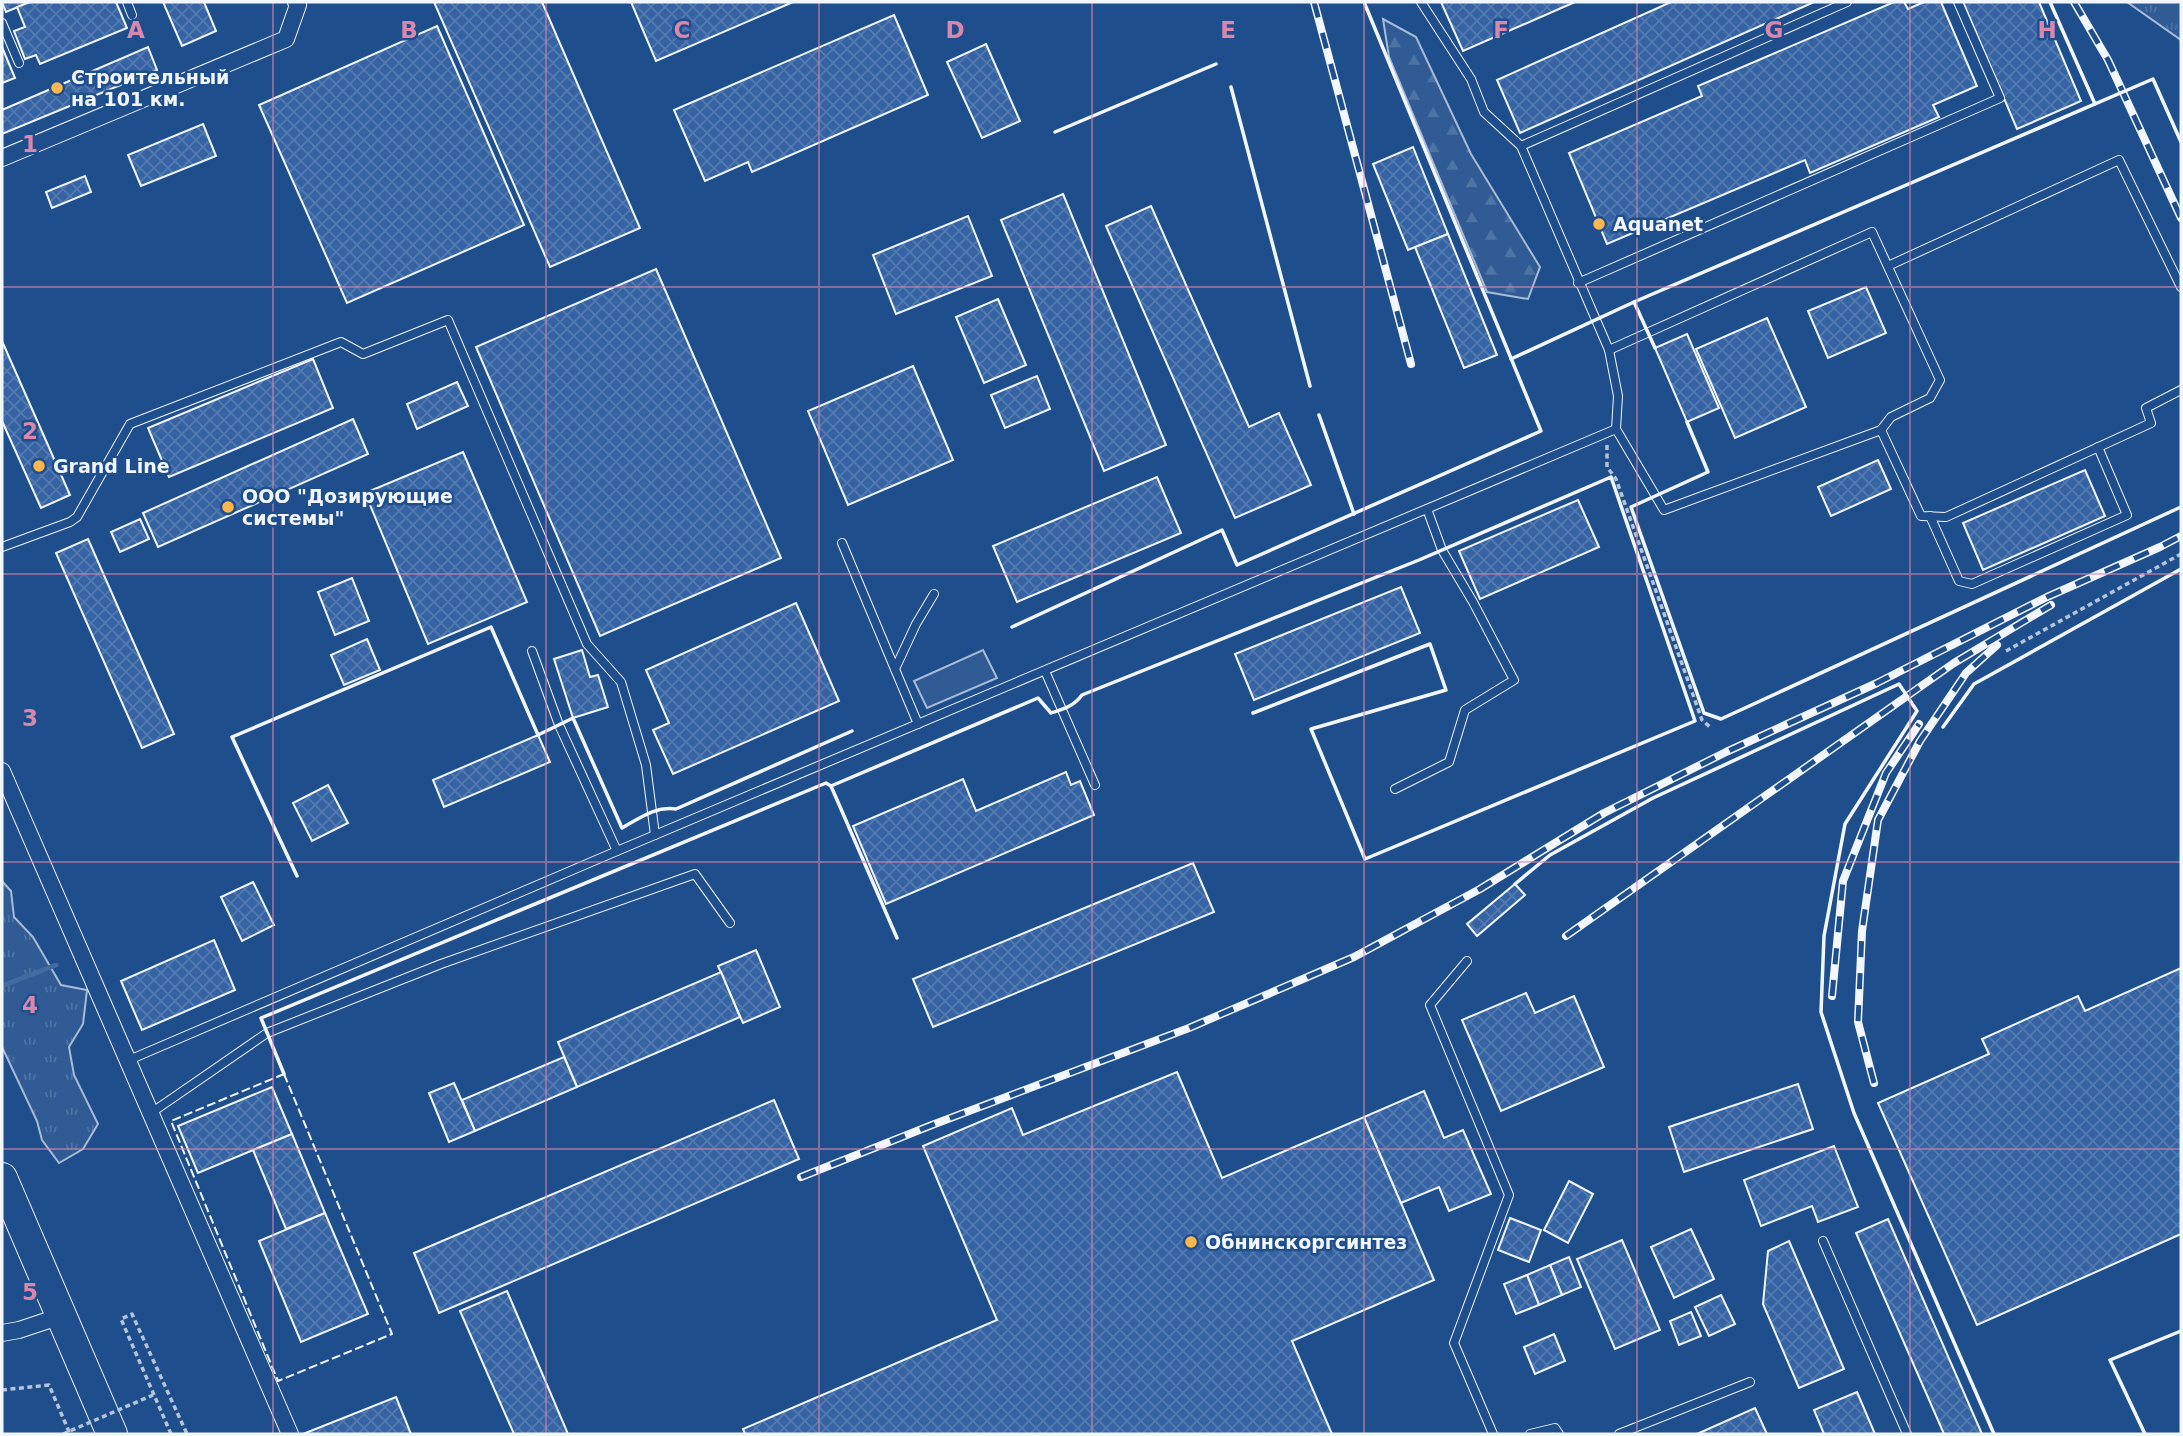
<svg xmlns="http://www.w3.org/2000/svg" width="2183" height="1436" font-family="'DejaVu Sans',sans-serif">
<defs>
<pattern id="grass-tufts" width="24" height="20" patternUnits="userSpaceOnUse" patternTransform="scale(1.75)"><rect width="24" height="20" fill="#305b95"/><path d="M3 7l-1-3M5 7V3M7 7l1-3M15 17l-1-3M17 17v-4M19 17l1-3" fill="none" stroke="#4e73a5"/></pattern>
<pattern id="forest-firs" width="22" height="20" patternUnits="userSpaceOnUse" patternTransform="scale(1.75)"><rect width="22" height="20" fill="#305b95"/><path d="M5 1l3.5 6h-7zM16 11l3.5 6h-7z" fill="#4e73a5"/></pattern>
<pattern id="building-cross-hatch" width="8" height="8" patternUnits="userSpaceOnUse" patternTransform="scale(1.75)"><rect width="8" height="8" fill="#3563a3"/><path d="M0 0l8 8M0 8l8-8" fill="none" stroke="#537ab1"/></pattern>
</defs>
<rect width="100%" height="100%" fill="#1f4e8c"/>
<g fill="url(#grass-tufts)" stroke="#a8bbd7" stroke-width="2">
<polygon points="2127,2 2181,2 2181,40"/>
<polygon points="2,881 11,891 14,917 33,937 61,985 87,990 83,1024 69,1047 74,1075 98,1124 83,1149 59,1163 42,1140 37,1121 2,1047"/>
</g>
<polygon fill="url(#forest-firs)" stroke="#a8bbd7" stroke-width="2" points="1383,19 1416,37 1471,154 1540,267 1528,299 1487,292 1389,57"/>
<polygon fill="#305b95" stroke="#a8bbd7" stroke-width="2" points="983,650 997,678 927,708 914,681"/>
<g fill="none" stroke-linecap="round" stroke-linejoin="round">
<polyline stroke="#446ba0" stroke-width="5" points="2,986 56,965"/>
</g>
<g fill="url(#building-cross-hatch)" stroke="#f2f6ff" stroke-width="2">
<polygon points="2,2 30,2 6,12"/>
<polygon points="30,2 116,2 127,28 40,64 36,55 25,59 14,31 25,27 17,7"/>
<polygon points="163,2 204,2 216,31 182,46"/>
<polygon points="434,2 542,2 640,228 550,267"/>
<polygon points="631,2 793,2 656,61"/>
<polygon points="1441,2 1575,2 1463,51"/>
<polygon points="1671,2 1814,2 1520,133 1497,80"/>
<polygon points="1894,2 1904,2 1908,9 1924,2 1941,2 1977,86 1933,105 1939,117 1810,173 1805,160 1607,244 1569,153 1702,96 1698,86"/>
<polygon points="1963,2 2039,2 2081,101 2017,129"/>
<polygon points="894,15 928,95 752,172 748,162 705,181 674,110"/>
<polygon points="437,26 524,225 347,303 259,105"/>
<polygon points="986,44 1020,121 982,138 947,62"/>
<polygon points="2,47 15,78 2,83"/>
<polygon points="148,47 157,70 2,134 2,110"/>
<polygon points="203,124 216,156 141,186 128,155"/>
<polygon points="1413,147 1448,234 1408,250 1373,164"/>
<polygon points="85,176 91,192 52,208 46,192"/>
<polygon points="1063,194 1166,445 1104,471 1001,220"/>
<polygon points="1151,206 1249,427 1279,413 1311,485 1235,518 1106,226"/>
<polygon points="968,216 992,276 896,314 873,255"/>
<polygon points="1448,234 1497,355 1464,368 1415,247"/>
<polygon points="656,269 781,558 600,636 476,347"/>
<polygon points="1866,287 1886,333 1828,358 1808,311"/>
<polygon points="998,299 1026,365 984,383 956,317"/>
<polygon points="1767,318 1806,407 1735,438 1696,349"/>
<polygon points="1687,334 1719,408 1687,422 1655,348"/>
<polygon points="2,341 70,495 41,508 2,421"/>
<polygon points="313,359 333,408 169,477 148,428"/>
<polygon points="913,366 953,460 848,505 808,411"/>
<polygon points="1037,376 1050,409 1005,428 991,395"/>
<polygon points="457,382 468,406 417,429 407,404"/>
<polygon points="353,419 368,454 158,547 143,513"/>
<polygon points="463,452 527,602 428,644 365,493"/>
<polygon points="1878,460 1891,489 1831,516 1818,487"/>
<polygon points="2085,470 2105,516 1983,570 1963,523"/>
<polygon points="1157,477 1181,533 1017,602 993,546"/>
<polygon points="1578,500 1599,547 1480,599 1459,551"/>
<polygon points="140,519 149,539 120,552 111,532"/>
<polygon points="88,539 174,734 142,748 56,553"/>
<polygon points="352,578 369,621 335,635 318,592"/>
<polygon points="1401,587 1420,633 1254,700 1235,654"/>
<polygon points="796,603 839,701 673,774 653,730 669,723 646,670"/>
<polygon points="367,639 380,670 344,685 331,655"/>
<polygon points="582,650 590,677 598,675 608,707 573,718 554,659"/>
<polygon points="538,735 550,762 444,807 433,780"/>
<polygon points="1066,772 1071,785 1080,781 1094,815 886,904 853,826 963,779 976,811"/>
<polygon points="328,785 348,823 312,841 293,803"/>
<polygon points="1193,863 1214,912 933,1027 913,979"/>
<polygon points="253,882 274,925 242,941 221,897"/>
<polygon points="1515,884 1525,895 1477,936 1467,924"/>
<polygon points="214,940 235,990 142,1030 121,981"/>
<polygon points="756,950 780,1007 743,1023 718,966"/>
<polygon points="2181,968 2181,1234 1977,1325 1878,1103 1989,1054 1982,1039 2078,996 2085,1011"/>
<polygon points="721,972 740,1017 577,1087 558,1042"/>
<polygon points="1526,993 1535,1013 1574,996 1604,1067 1501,1111 1462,1020"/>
<polygon points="564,1057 577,1087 475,1131 462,1100"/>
<polygon points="1177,1072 1222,1178 1364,1117 1401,1203 1434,1280 1292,1341 1332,1434 745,1434 743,1429 997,1320 923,1146 1012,1108 1023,1135"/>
<polygon points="454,1083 475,1131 449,1142 429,1093"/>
<polygon points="1798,1084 1813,1129 1684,1172 1669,1127"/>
<polygon points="272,1087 292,1134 198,1173 178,1126"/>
<polygon points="1424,1091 1444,1138 1463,1130 1491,1194 1449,1211 1439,1187 1401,1203 1364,1117"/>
<polygon points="774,1100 799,1159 439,1313 414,1253"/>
<polygon points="292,1134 325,1213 286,1229 253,1150"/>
<polygon points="1834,1146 1858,1207 1818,1222 1812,1206 1761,1226 1744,1180"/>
<polygon points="1569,1181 1593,1194 1568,1243 1544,1230"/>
<polygon points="325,1213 368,1314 301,1342 259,1241"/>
<polygon points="1510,1218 1541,1230 1529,1262 1498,1250"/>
<polygon points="1888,1219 1982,1434 1944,1434 1856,1233"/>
<polygon points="1691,1229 1714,1279 1674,1298 1651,1247"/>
<polygon points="1622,1240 1660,1330 1615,1349 1577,1259"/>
<polygon points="1789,1241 1844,1369 1799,1388 1763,1304 1768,1251"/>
<polygon points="1569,1257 1581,1287 1562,1295 1550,1265"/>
<polygon points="1550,1265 1562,1295 1539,1305 1527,1275"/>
<polygon points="1527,1275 1539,1305 1516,1314 1504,1284"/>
<polygon points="507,1291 568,1434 514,1434 460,1311"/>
<polygon points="1721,1295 1735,1324 1709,1336 1695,1307"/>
<polygon points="1691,1312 1701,1336 1679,1345 1670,1321"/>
<polygon points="1554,1334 1565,1361 1535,1374 1524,1347"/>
<polygon points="1857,1392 1875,1434 1824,1434 1814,1410"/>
<polygon points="396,1397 411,1434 303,1434"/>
<polygon points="1755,1408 1767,1434 1697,1434"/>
</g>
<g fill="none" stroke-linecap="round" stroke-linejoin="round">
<defs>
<g id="lane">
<polyline points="127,2 132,15"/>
<polyline points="1421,2 1471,79 1484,112 1521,146"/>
<polyline points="2,23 19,63"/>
<polyline points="1888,266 2119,160 2181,287"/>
<polyline points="1578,283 2000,98 1958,2"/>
<polyline points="1609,350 1872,232 1940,380 1930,398 1891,417 1881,430"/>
<polyline points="1616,429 1618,396 1609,350 1521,146 1847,2"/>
<polyline points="1930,516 1959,581 1972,584 2127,515 2098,447"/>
<polyline points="842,543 918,724"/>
<polyline points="2,547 70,522 77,517 130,424 341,342 363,354 448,320 587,644 621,682 646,765 655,835"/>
<polyline points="532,651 559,725 617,851"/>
<polyline points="895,669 916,624 934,594"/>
<polyline points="1045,671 1095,785"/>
<polyline points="1395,789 1449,762 1465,710 1514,680 1473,602 1442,550 1427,509"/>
<polyline points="1467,961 1430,1005 1509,1195 1454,1343 1493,1434"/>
<polyline points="129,1060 617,851 1616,429 1664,510 1881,430 1921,516 1946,517 2151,423 2146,408 2181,390"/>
<polyline points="151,1113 267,1033 441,964 695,874 730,923"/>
<polyline points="1823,1241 1907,1434"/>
<polyline points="1530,1434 1555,1428 1559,1434"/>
<polyline points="1619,1434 1750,1382"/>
</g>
<g id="street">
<polyline points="2,158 286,39 298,5 296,2"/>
<polyline points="2,771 290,1434"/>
<polyline points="2,1333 19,1330 61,1316"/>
</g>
<polyline id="highway" points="2,1178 112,1434"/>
</defs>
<use href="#lane" stroke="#f2f6ff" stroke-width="10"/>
<use href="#street" stroke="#f2f6ff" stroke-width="18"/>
<use href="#highway" stroke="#f2f6ff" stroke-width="32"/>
<g stroke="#b3c4dc" stroke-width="3.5" stroke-dasharray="5 3.5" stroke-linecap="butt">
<polyline points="1607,445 1607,467 1616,479 1702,720 1710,727"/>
<polyline points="2006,651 2181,554"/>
<polyline points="2,1390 49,1385 70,1434"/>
<polyline points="171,1434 121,1319 132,1314 187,1434"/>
</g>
<use href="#lane" stroke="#1f4e8c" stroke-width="8"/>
<use href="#street" stroke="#1f4e8c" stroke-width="16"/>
<use href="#highway" stroke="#1f4e8c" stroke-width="30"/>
<defs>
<g id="rail">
<polyline points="1314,2 1411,364"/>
<polyline points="2074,2 2108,60 2181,218"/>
<polyline points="1566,936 1954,663 2051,605"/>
<polyline points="1832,996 1843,881 1886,773 1919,724"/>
<polyline points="1874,1083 1858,1022 1862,931 1878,820 1920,741 1966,673 1997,645"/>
<polyline points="801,1177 932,1125 1189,1028 1354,957 1480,889 1604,813 1726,752 1877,683 2047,597 2160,547 2181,536"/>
</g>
</defs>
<use href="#rail" stroke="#f2f6ff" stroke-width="8"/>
<use href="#rail" stroke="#1f4e8c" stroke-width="5" stroke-dasharray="16" stroke-linecap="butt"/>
<polyline stroke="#b3c4dc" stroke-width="3.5" stroke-dasharray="5 3.5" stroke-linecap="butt" points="63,1434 153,1395"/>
<polygon stroke="#f2f6ff" stroke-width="2" stroke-dasharray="9 3.5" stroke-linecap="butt" points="284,1074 392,1334 278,1381 171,1121"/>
<g stroke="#f2f6ff" stroke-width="3.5">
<polyline points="2050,2 2095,104"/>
<polyline points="1231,87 1310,386"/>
<polyline points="1055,132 1216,64"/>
<polyline points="1634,302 1655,348"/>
<polyline points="1511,359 1634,302 2153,79 2181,142"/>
<polyline points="1319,415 1354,514"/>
<polyline points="1687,422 1708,472 1631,507 1704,713 1721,719 2181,507"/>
<polyline points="1012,627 1222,530 1237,565 1541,431 1364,2"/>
<polyline points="1943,727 1974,684 2181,569"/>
<path d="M 297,876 L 232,737 L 491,627 L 538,735 L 573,718 L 622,828 C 640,818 655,806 676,809 L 852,731"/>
<polyline points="1515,884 1550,855 1653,798 1899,684 1917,711 1845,824 1824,936 1821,1012 1854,1113 1994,1434"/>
<path d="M 897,938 L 831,786 L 1038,698 L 1051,713 C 1064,709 1074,706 1082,695 L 1419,560 L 1611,477 L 1695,721 L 1365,859 L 1311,729 L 1446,690 L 1430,644 L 1253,713"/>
<polyline points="284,1074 261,1018 826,783 831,786"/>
<polyline points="2145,1434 2110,1360 2181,1331"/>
</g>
</g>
<path fill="none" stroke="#da87ad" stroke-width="2" stroke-opacity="0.55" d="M 273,2 L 273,1434M 546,2 L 546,1434M 819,2 L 819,1434M 1092,2 L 1092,1434M 1364,2 L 1364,1434M 1637,2 L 1637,1434M 1910,2 L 1910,1434M 2,287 L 2181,287M 2,574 L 2181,574M 2,862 L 2181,862M 2,1149 L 2181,1149"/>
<g fill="#ffb74d" stroke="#1f4e8c" stroke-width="2.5">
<circle cx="57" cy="88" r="7"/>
<circle cx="1599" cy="224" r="7"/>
<circle cx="39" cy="466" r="7"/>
<circle cx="228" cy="507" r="7"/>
<circle cx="1191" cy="1242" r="7"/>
</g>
<g text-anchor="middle" stroke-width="5" stroke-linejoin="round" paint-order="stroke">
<g font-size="19" font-weight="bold" fill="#f2f6ff" stroke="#1f4e8c" text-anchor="start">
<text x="71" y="84">Строительный<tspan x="71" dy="22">на 101 км.</tspan></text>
<text x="1613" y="231">Aquanet</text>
<text x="53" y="473">Grand Line</text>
<text x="242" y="503">ООО "Дозирующие<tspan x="242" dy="22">системы"</tspan></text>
<text x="1205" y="1249">Обнинскоргсинтез</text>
</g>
</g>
<g font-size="23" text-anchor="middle" font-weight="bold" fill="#da87ad" stroke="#1f4e8c" stroke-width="5" stroke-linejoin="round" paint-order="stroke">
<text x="136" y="38">A</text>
<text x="409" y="38">B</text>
<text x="682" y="38">C</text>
<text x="955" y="38">D</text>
<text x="1228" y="38">E</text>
<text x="1501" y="38">F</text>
<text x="1774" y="38">G</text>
<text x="2047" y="38">H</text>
<text x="30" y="152">1</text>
<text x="30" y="439">2</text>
<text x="30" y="726">3</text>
<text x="30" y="1013">4</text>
<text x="30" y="1300">5</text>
</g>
<rect width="2183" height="1436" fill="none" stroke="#f2f6ff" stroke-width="7"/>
</svg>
